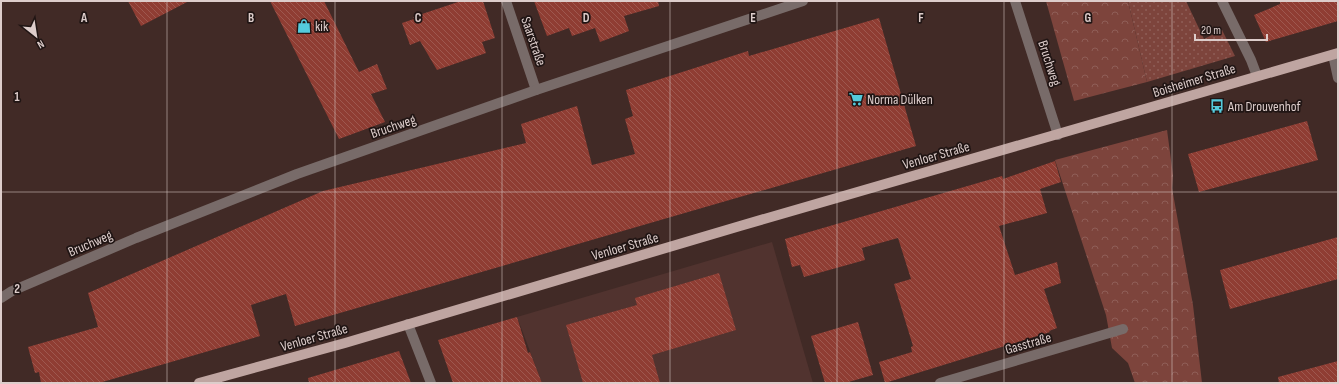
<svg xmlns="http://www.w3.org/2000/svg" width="1339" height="384" font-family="'Sofia Sans Condensed',sans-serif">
<defs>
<pattern id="grass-dots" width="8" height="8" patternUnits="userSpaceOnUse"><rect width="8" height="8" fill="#7d443c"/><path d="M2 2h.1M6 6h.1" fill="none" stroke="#8f5e57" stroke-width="1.8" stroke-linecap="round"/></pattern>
<pattern id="forest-crowns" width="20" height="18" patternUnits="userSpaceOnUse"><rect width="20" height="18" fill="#7d443c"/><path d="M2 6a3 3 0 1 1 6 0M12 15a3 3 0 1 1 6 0" fill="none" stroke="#8f5e57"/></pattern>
<pattern id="building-back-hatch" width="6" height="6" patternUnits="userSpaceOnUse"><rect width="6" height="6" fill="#8f3d33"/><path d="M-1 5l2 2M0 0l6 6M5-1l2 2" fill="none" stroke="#9e584f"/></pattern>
</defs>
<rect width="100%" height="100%" fill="#412a26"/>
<polygon fill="#51332f" points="772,242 813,383 542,383 517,317"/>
<polygon fill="url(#grass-dots)" points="1128,1 1186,1 1204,39 1222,30 1235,56 1147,82"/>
<g fill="url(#forest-crowns)">
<polygon points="1046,1 1128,1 1147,82 1074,101"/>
<polygon points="1167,130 1173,175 1172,188 1193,305 1202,383 1135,383 1128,363 1112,348 1106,315 1055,160"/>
</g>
<g fill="url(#building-back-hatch)">
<polygon points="128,1 189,1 141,26"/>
<polygon points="270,1 324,1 359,72 377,64 387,89 371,94 385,122 339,139"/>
<polygon points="461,1 483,1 495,38 482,42 486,53 437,70 420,41 410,45 402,23 414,19 413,17"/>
<polygon points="534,1 658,1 659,6 624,16 629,31 600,42 595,28 572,36 569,28 547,36"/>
<polygon points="1280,1 1338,1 1338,21 1266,42 1254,15 1280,4"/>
<polygon points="879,18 916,146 295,326 286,294 251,305 260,336 99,383 41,383 39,372 35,373 28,347 98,327 88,293 323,191 526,143 521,124 577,106 592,165 635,154 625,119 633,116 626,90 748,51 749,56"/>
<polygon points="1307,121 1318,160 1199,192 1188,154"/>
<polygon points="1055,161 1061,182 1040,189 1047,213 999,226 1015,275 1057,262 1061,283 1044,289 1057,328 1049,331 1050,332 885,383 879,362 912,352 911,347 913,346 894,284 911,279 898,238 862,248 865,260 804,277 800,265 792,267 785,239 1002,176 1003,179"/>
<polygon points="1338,237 1338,279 1230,309 1220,270"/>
<polygon points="719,273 736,330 652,355 660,383 583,383 566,325 637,305 635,298"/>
<polygon points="517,317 528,353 530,352 542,383 453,383 438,340"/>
<polygon points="858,322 873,375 845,383 825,383 811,336"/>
<polygon points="399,351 411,383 309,383 308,378"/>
<polygon points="1338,361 1338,383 1279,383 1278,377"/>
</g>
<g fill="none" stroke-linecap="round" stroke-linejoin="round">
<g stroke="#786b69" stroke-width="10">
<polyline points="506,1 536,90"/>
<polyline points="1015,1 1058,135"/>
<polyline points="1222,1 1251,60 1257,76"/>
<polyline points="1333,55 1338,78"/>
<polyline points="1,298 12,291 136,238 297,174 536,90 803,1"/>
<polyline points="408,324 431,383"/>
<polyline points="940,383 1123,329"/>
</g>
<polyline stroke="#bfa5a1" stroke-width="10" points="199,383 345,343 740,226 1338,53"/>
</g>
<path fill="none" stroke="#ddcdcb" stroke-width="1" stroke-opacity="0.55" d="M 167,1 L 167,383M 335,1 L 335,383M 502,1 L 502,383M 670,1 L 670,383M 837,1 L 837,383M 1004,1 L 1004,383M 1172,1 L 1172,383M 1,192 L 1338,192"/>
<defs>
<symbol id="shop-bare" viewBox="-9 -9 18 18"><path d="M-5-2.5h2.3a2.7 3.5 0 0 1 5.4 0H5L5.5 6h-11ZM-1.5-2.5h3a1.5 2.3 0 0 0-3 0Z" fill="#54cadc" stroke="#201514" stroke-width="2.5" paint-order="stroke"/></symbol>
<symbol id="supermarket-bare" viewBox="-9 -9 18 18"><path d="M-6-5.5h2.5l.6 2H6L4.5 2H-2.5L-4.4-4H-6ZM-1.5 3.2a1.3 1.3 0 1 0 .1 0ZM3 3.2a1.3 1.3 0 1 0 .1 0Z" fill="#54cadc" stroke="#201514" stroke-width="2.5" paint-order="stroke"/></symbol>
<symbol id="bus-bare" viewBox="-9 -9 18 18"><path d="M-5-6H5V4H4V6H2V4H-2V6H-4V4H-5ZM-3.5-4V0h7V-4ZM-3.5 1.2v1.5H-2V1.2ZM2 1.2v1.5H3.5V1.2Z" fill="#54cadc" stroke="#201514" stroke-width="2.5" paint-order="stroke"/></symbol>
</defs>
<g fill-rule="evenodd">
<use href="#shop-bare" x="294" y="16" width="20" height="20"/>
<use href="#supermarket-bare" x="846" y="89" width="20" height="20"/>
<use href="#bus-bare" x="1207" y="96" width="20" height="20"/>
</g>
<g text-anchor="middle" stroke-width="3.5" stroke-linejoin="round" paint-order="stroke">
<g font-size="14" fill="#ddcdcb" stroke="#201514" text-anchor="start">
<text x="315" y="31">kik</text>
<text x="867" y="104">Norma Dülken</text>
<text x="1228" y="111">Am Drouvenhof</text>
</g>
<g font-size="14" fill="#ddcdcb" stroke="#201514">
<text transform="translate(534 41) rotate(71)" y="5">Saarstraße</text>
<text transform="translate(1050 63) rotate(72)" y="5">Bruchweg</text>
<text transform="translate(1194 80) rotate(-17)" y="5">Boisheimer Straße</text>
<text transform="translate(393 126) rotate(-19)" y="5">Bruchweg</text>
<text transform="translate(936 155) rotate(-16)" y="5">Venloer Straße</text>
<text transform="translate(90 243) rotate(-23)" y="5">Bruchweg</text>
<text transform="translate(625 246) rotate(-16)" y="5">Venloer Straße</text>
<text transform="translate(314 337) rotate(-16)" y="5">Venloer Straße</text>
<text transform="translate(1028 343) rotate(-16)" y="5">Gasstraße</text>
</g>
</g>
<g font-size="13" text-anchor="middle" font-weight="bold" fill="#ddcdcb" stroke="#201514" stroke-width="3.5" stroke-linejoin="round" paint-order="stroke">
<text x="84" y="22">A</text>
<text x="251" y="22">B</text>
<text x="418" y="22">C</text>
<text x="586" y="22">D</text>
<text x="753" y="22">E</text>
<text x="921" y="22">F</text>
<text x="1088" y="22">G</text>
<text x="17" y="101">1</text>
<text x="17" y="293">2</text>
</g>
<rect width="1339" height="384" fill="none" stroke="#ddcdcb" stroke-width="4"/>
<g transform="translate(36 36) rotate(150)" stroke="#201514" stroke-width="3" paint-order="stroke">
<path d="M0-3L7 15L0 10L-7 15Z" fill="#ddcdcb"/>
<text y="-6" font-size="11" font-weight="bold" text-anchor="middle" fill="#ddcdcb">N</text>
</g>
<path d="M1195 34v6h72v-6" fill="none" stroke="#ddcdcb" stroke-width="2"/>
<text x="1201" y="34" font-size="12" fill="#ddcdcb" stroke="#201514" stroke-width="3" paint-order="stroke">20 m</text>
</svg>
